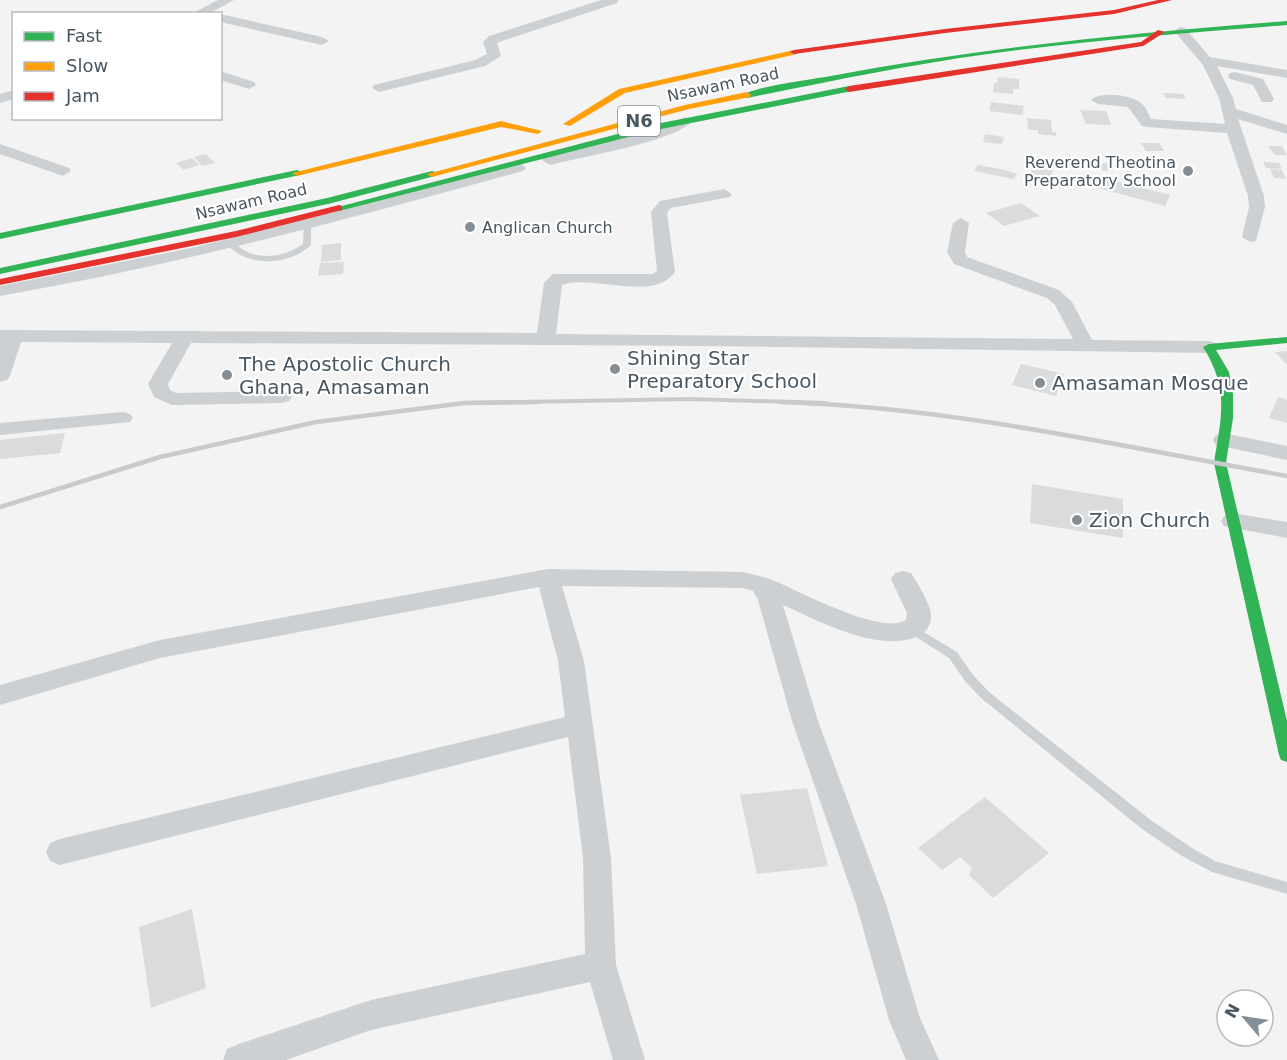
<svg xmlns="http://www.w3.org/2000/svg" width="1287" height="1060" font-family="'DejaVu Sans',sans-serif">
<rect width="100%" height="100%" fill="#f3f3f3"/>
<g fill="#d9dbdc">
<polygon points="998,77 1019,79 1019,89 1013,89 1013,94 993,92 994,83 997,83"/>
<polygon points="1163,93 1183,94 1186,99 1166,98"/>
<polygon points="991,102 1024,106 1022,115 989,111"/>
<polygon points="1080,110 1106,111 1111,125 1086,124"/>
<polygon points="1027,118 1051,120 1052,132 1056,132 1056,136 1038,134 1038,130 1028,130"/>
<polygon points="985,134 1004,137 1002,144 983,142"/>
<polygon points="1141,143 1159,143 1164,151 1146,151"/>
<polygon points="1268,146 1282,146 1287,155 1275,155"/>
<polygon points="206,154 215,163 202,166 194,157"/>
<polygon points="192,158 199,165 183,170 176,163"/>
<polygon points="1039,160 1071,164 1070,168 1038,164"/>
<polygon points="1263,162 1279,163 1282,169 1266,168"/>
<polygon points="1108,163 1114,170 1103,171 1097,164"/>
<polygon points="978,165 1001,169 1017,174 1013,179 974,171"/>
<polygon points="1033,168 1053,170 1050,181 1030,177"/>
<polygon points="1270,169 1282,170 1286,179 1274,178"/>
<polygon points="1104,178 1170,195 1165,206 1098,188"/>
<polygon points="1021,203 1040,216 1004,226 986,213"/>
<polygon points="341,243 341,260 321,262 322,245"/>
<polygon points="344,262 343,274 318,276 320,263"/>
<polygon points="1287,351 1287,365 1275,352"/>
<polygon points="1021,364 1064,374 1056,396 1012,385"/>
<polygon points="1278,397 1287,400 1287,423 1269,418"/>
<polygon points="65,433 60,453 0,459 0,440"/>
<polygon points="1032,484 1123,499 1123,538 1030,523"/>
<polygon points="807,788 828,866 757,874 740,795"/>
<polygon points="985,797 1049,853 993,898 969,875 972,868 960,857 942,870 918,848"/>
<polygon points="192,909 206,988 151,1008 139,927"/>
</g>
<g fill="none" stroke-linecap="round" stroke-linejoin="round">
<g fill="#cdd0d2" fill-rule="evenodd">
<path d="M 304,223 L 310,223 L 311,225 L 311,245 C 289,266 245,268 226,243 L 227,241 L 233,241 C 251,262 282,259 303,244 Z"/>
<polygon points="912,625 957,652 973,675 989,692 1152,821 1192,848 1215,861 1287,882 1287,894 1212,872 1182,856 1142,829 981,698 965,681 949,658 908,632 906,629 908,626"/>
</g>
<g fill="#cdd0d2" fill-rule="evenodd">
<polygon points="218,0 234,0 208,14 191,14"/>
<polygon points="601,0 619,0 617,3 499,42 497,43 501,56 485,66 379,92 372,88 374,85 475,60 487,54 483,42 489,36"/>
<polygon points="220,14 322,37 329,41 322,45 220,22"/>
<path d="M 1180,27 L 1185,28 L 1210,57 L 1287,70 L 1287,78 L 1217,66 L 1233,98 L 1236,109 L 1287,125 L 1287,134 L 1238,119 L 1264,196 L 1265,207 L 1256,241 L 1250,242 L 1242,237 L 1249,207 L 1248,196 L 1227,133 L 1147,127 L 1142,126 L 1128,107 L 1098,104 L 1091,100 C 1100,91 1131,95 1141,103 C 1146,107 1148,113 1151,119 L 1225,124 L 1219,98 L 1203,65 L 1174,31 Z"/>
<polygon points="220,71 254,82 256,85 249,89 220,80"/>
<polygon points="1235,72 1263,79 1274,99 1272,102 1262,102 1253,85 1230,79 1228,76 1230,73"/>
<polygon points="14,90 14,99 0,103 0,94"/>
<path d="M 685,117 L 692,121 C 675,142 580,157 550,165 L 542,160 L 545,157 L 661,129 Z"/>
<polygon points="0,144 69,168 71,171 63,176 0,154"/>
<path d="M 518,163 L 523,165 L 526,168 L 523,171 C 350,219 177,265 0,296 L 0,286 L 196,247 Z"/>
<path d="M 724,189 L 732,194 L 730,197 L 671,208 L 667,213 L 675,272 C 653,303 592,274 562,285 L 556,334 L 1073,339 L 1055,305 L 1047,298 L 954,264 L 947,252 L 953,223 L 961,218 L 969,223 L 965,252 L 967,257 L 1059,290 L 1072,302 L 1092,340 L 1209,341 L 1216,343 L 1218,347 L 1216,351 L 1209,353 L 704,346 L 191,343 L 168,384 L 170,390 L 176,393 L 282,391 L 289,393 L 292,397 L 289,401 L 282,403 L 172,405 L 154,397 L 148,384 L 172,343 L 21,342 L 10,376 L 7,380 L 0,382 L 0,330 L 537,333 L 544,283 L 553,274 L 653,274 L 657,271 L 651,212 L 660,201 Z"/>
<polygon points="123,412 130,414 133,418 130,422 0,435 0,423"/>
<polygon points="1223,433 1287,446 1287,460 1216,445 1213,440 1216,435"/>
<polygon points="1232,513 1287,522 1287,538 1224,526 1221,521 1224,516"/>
<path d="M 548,569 L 743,572 C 752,574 761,576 770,579 C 798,590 880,636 906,620 L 907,613 L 891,579 L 895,573 L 903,571 L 911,573 C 918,584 930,603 931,615 C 931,626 926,633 916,637 C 878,653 819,621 783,605 L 818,721 L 886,904 L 920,1018 L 939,1060 L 906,1060 L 889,1020 L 856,904 L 792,721 L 758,600 L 753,591 L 743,588 L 562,586 L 584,661 L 611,858 L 616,965 L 645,1060 L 613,1060 L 590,982 L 371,1030 L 286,1060 L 223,1060 L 227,1049 L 239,1044 L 371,1000 L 585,954 L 583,858 L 568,737 L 60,865 L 50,861 L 46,852 L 50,843 L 60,839 L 565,717 L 558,661 L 539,587 L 160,658 L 0,705 L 0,685 L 160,640 Z"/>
</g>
<g fill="#30b455" fill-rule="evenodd">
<path d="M 1287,21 L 1287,25 C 1187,33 1088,40 988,54 C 907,65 827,82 747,98 L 743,95 C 754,87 813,79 831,76 C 982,47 1134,33 1287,21 Z"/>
<polygon points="849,86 852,87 852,91 656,130 339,211 334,208 656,124"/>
<polygon points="297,170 300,171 300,175 0,239 0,233"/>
<polygon points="432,171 435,172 435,176 328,204 0,274 0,268 327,198"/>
<path d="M 1287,337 L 1287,343 L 1216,350 L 1229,372 L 1233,394 L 1233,418 L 1226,463 L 1287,721 L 1287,762 L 1281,760 L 1279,755 L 1214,463 C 1221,417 1230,390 1203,347 L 1209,344 Z"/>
</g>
<g fill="#ff9f0a" fill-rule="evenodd">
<polygon points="794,50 797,50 797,54 625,93 570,126 563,124 619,89"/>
<polygon points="747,92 751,95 750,97 689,109 432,177 427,174 685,105"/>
<polygon points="501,121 542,131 538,134 501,127 297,176 292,173"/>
</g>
<g fill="#e5322d" fill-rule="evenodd">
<polygon points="1158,0 1172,0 1114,14 945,33 794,54 790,52 794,50 945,29 1114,10"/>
<polygon points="1158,30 1165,32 1143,46 849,92 845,89 849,86 1141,42"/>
<polygon points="339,205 342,206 342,210 236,237 0,285 0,279 236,231"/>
</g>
<polyline stroke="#c8cacc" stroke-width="4" points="462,403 690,399 826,403"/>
<g stroke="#c8cacc" stroke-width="4.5">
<path d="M 781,402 C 951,407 1119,446 1287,476"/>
<polyline points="0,507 160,457 316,422 464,403 537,402"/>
</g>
</g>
<g fill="#848e94" stroke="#fff" stroke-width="2">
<circle cx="1188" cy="171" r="6"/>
<circle cx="470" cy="227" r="6"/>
<circle cx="615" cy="369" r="6"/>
<circle cx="227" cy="375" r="6"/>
<circle cx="1040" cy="383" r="6"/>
<circle cx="1077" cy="520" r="6"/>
</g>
<g text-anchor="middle" stroke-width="4.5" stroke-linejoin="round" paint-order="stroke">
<g font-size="16" fill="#485761" stroke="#fff">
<text transform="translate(723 84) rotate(-12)" y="6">Nsawam Road</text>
<text transform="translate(251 201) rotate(-13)" y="6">Nsawam Road</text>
</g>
<g font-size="16" fill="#485761" stroke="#fff" text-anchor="end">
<text x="1176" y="168">Reverend Theotina<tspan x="1176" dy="18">Preparatory School</tspan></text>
<text x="482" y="233" text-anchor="start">Anglican Church</text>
</g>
<rect fill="#fff" stroke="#7f8990" stroke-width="1.5" x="618" y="106" width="42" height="30" rx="4.5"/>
<g font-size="18" font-weight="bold" fill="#485761">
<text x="639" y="127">N6</text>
</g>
<g font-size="20" fill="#485761" stroke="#fff" text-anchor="start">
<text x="627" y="365">Shining Star<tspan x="627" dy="23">Preparatory School</tspan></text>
<text x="239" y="371">The Apostolic Church<tspan x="239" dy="23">Ghana, Amasaman</tspan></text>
<text x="1052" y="390">Amasaman Mosque</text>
<text x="1089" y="527">Zion Church</text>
</g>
</g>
<rect x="12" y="12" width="210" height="108" fill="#ffffff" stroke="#b6bcc0" stroke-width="1.5"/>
<rect x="24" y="32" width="30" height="9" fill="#30b455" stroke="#b6bcc0" stroke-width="1.5"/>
<text x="66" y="42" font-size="18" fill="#485761">Fast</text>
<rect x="24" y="62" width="30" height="9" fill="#ff9f0a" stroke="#b6bcc0" stroke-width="1.5"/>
<text x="66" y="72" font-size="18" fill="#485761">Slow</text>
<rect x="24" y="92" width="30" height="9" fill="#e5322d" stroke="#b6bcc0" stroke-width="1.5"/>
<text x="66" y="102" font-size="18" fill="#485761">Jam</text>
<g transform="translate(1245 1018) rotate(299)"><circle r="28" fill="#ffffff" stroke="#b6bcc0" stroke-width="1.5"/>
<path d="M0-4.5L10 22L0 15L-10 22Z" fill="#848e94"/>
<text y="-9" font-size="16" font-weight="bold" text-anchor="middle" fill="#485761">N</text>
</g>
</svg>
